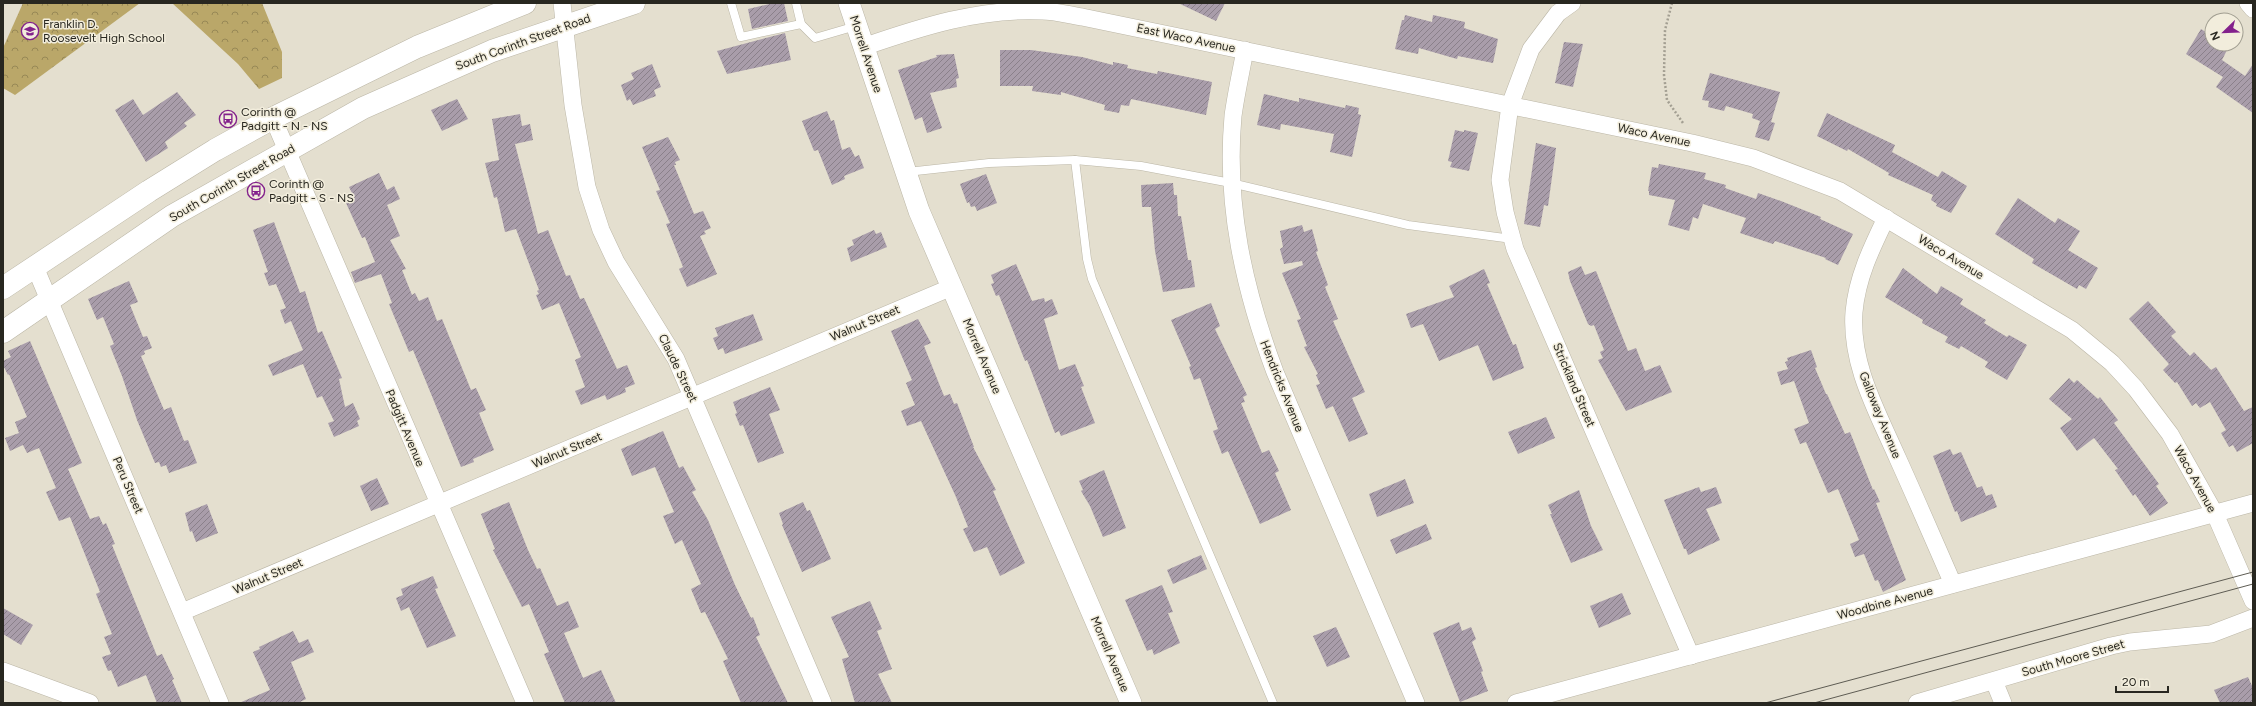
<svg xmlns="http://www.w3.org/2000/svg" width="2256" height="706" font-family="Figtree,sans-serif">
<defs>
<pattern id="forest-crowns" width="20" height="18" patternUnits="userSpaceOnUse"><rect width="20" height="18" fill="#baa769"/><path d="M2 6a3 3 0 1 1 6 0M12 15a3 3 0 1 1 6 0" fill="none" stroke="#978856"/></pattern>
<pattern id="building-hatch" width="6" height="6" patternUnits="userSpaceOnUse"><rect width="6" height="6" fill="#a99daa"/><path d="M-1 1l2-2M0 6l6-6M5 7l2-2" fill="none" stroke="#8a808a"/></pattern>
</defs>
<rect width="100%" height="100%" fill="#e4dfcf"/>
<g fill="url(#forest-crowns)">
<polygon points="23,3 140,3 15,95 3,88 3,48"/>
<polygon points="172,3 262,3 282,52 282,78 259,89 238,64"/>
</g>
<g fill="url(#building-hatch)">
<polygon points="774,3 784,3 788,21 752,29 748,9"/>
<polygon points="1178,3 1225,3 1216,21"/>
<polygon points="1405,15 1432,22 1433,15 1465,22 1464,28 1498,39 1493,63 1458,56 1457,59 1419,48 1418,54 1395,49 1402,20 1404,20"/>
<polygon points="2201,29 2212,36 2212,44 2230,44 2222,60 2245,76 2253,64 2253,113 2216,87 2223,77 2186,54"/>
<polygon points="785,33 791,60 727,74 717,51"/>
<polygon points="1564,42 1583,44 1573,87 1555,83"/>
<polygon points="1000,50 1031,50 1082,57 1113,65 1113,62 1128,65 1127,68 1157,74 1158,71 1212,82 1206,115 1131,99 1129,106 1121,105 1119,113 1104,110 1105,105 1061,92 1061,95 1032,91 1033,86 1000,86"/>
<polygon points="954,54 959,78 956,79 957,87 930,93 942,128 927,133 922,117 915,120 898,70 937,57 936,55"/>
<polygon points="652,64 661,87 654,90 656,96 633,105 630,99 627,101 621,85 634,79 631,73"/>
<polygon points="1710,73 1780,92 1771,122 1775,123 1769,141 1755,137 1760,121 1752,118 1753,114 1726,106 1724,111 1708,107 1709,101 1702,100"/>
<polygon points="177,92 196,115 184,123 187,126 165,142 168,148 146,162 115,110 133,99 143,115"/>
<polygon points="1264,94 1299,102 1299,98 1345,108 1346,105 1359,108 1358,114 1361,115 1352,157 1330,152 1334,134 1281,124 1280,130 1257,125"/>
<polygon points="457,99 468,119 442,131 431,110"/>
<polygon points="827,111 831,121 834,120 842,150 850,147 855,157 859,155 864,168 844,176 845,179 832,185 818,150 814,151 802,121"/>
<polygon points="1827,113 1895,145 1892,152 1920,167 1938,177 1942,171 1967,186 1951,213 1936,206 1937,204 1931,200 1933,195 1888,175 1889,173 1848,149 1847,151 1817,136"/>
<polygon points="520,114 522,126 530,124 533,140 515,144 538,234 548,230 566,276 570,275 580,299 584,298 617,369 627,365 635,384 625,388 626,392 607,400 605,395 581,405 575,391 585,387 575,360 581,357 559,303 542,310 536,295 539,294 537,291 539,290 516,229 505,232 497,197 494,198 485,163 499,160 492,119"/>
<polygon points="1455,130 1464,132 1464,130 1478,133 1469,171 1450,167 1452,162 1448,161"/>
<polygon points="668,137 680,160 675,162 676,165 674,165 694,214 703,211 711,228 704,231 706,234 700,236 717,274 687,287 679,269 683,267 666,224 670,223 656,191 660,190 642,147"/>
<polygon points="1536,143 1556,148 1548,206 1544,205 1540,227 1524,224"/>
<polygon points="1659,164 1706,173 1704,179 1726,185 1725,188 1756,199 1758,193 1781,201 1821,217 1820,219 1853,234 1838,265 1825,259 1826,258 1775,241 1773,244 1740,233 1746,218 1703,204 1698,219 1693,217 1689,231 1668,225 1675,200 1649,195 1649,191 1648,191 1652,167 1658,168"/>
<polygon points="379,173 387,190 394,186 400,199 387,205 400,236 390,240 406,269 402,270 412,295 415,293 419,301 428,297 437,321 442,319 471,390 476,388 486,410 479,413 494,450 473,459 474,462 461,467 413,350 409,352 389,304 392,303 381,274 355,283 351,272 375,262 365,237 362,238 346,203 355,199 349,187"/>
<polygon points="986,174 997,203 977,211 975,206 971,207 969,202 967,203 960,184"/>
<polygon points="1173,183 1174,195 1177,195 1178,216 1181,216 1188,260 1191,260 1195,287 1163,292 1155,251 1151,207 1142,207 1141,185"/>
<polygon points="2018,198 2055,223 2058,218 2080,231 2068,250 2098,268 2086,289 2079,285 2077,289 2032,263 2034,259 1995,234"/>
<polygon points="274,222 300,293 305,291 318,333 322,331 342,378 339,379 345,407 353,403 360,419 357,421 359,426 334,437 328,423 334,421 322,396 317,398 303,364 273,376 268,365 303,350 291,321 285,324 280,310 286,308 276,284 269,286 264,273 268,272 253,230"/>
<polygon points="1302,225 1304,232 1312,229 1318,251 1316,252 1328,285 1325,287 1338,319 1333,321 1365,392 1352,398 1368,434 1349,442 1333,406 1326,409 1316,385 1320,384 1316,375 1318,374 1304,347 1307,346 1297,320 1301,319 1282,273 1303,265 1302,261 1284,264 1280,249 1283,247 1280,231"/>
<polygon points="874,230 876,234 881,232 887,247 851,262 847,248 854,245 852,240"/>
<polygon points="1016,264 1032,301 1044,298 1045,302 1052,299 1058,314 1044,319 1059,370 1075,364 1084,386 1081,387 1095,423 1061,436 1059,431 1055,433 1027,360 1025,361 999,295 996,296 991,284 994,283 991,275"/>
<polygon points="1581,266 1585,275 1596,271 1628,351 1636,348 1645,371 1660,365 1672,392 1626,411 1598,360 1603,358 1600,352 1604,350 1594,325 1591,326 1588,324 1570,281 1568,272"/>
<polygon points="1903,268 1937,294 1941,286 1963,299 1960,304 1986,320 1984,323 2007,337 2009,335 2027,345 2007,380 1985,367 1988,362 1961,346 1959,349 1945,342 1948,337 1922,323 1923,320 1885,297"/>
<polygon points="1484,269 1490,283 1487,284 1513,345 1516,344 1524,368 1493,381 1478,345 1439,361 1423,324 1411,328 1406,314 1454,297 1449,286"/>
<polygon points="129,281 138,302 130,305 143,337 147,336 152,348 144,351 145,354 141,356 164,410 171,407 184,441 188,440 197,463 169,473 166,465 161,467 159,462 155,463 137,420 122,376 110,346 114,344 103,317 97,320 88,299"/>
<polygon points="2148,301 2176,332 2171,336 2190,356 2194,352 2211,370 2216,367 2244,411 2253,407 2253,443 2237,452 2233,445 2229,447 2221,433 2226,430 2210,402 2200,408 2196,403 2192,406 2177,382 2175,383 2163,370 2169,364 2129,319"/>
<polygon points="1211,303 1220,326 1215,329 1247,395 1243,397 1245,402 1241,403 1262,453 1269,450 1279,471 1275,473 1291,510 1260,524 1228,451 1222,454 1213,431 1218,429 1200,378 1194,380 1189,367 1191,366 1171,320"/>
<polygon points="753,314 763,340 725,354 723,348 718,350 713,338 718,336 715,328"/>
<polygon points="918,319 931,343 924,346 944,396 950,394 954,404 957,403 974,447 973,447 996,490 993,491 1025,563 1000,576 987,547 974,552 963,529 968,527 956,497 921,421 907,426 901,411 915,405 906,383 912,380 891,331"/>
<polygon points="30,341 82,463 68,469 90,519 99,516 103,525 106,523 115,544 112,545 157,656 162,654 174,679 172,680 182,703 157,703 146,675 118,687 111,670 108,671 102,657 111,654 104,637 112,634 96,594 100,592 70,517 59,521 46,492 56,488 39,448 27,453 23,445 10,451 5,438 19,433 15,422 27,417 9,374 8,375 3,365 3,361 11,357 8,351"/>
<polygon points="1811,350 1817,367 1815,368 1826,394 1827,394 1845,434 1850,432 1873,490 1874,489 1880,502 1876,503 1906,580 1883,592 1878,580 1875,581 1864,554 1855,557 1850,544 1859,540 1838,489 1828,493 1806,442 1800,444 1794,429 1809,423 1794,381 1781,385 1777,372 1788,369 1785,362 1788,361 1787,358"/>
<polygon points="2069,378 2074,383 2077,380 2098,399 2100,397 2118,420 2114,423 2159,484 2156,486 2168,503 2150,516 2135,494 2133,496 2115,470 2118,469 2094,438 2077,451 2060,428 2072,419 2049,399"/>
<polygon points="770,387 780,410 769,414 784,453 758,463 743,425 740,426 735,414 737,413 733,402"/>
<polygon points="1546,417 1555,438 1518,454 1508,432"/>
<polygon points="663,431 679,468 683,466 696,490 692,492 708,520 735,585 751,618 753,617 760,635 756,637 788,703 741,703 723,661 728,659 705,612 701,613 691,589 701,584 682,540 675,544 663,516 674,512 655,467 632,476 621,449"/>
<polygon points="1950,449 1953,455 1961,452 1977,488 1982,486 1986,496 1992,494 1997,507 1961,522 1957,511 1955,512 1933,456"/>
<polygon points="1104,470 1126,528 1103,537 1090,506 1081,491 1083,490 1079,481"/>
<polygon points="377,478 389,504 371,511 360,486"/>
<polygon points="1405,479 1414,503 1377,517 1369,494"/>
<polygon points="1699,487 1701,492 1716,487 1722,503 1706,509 1720,540 1688,555 1686,549 1684,549 1664,500"/>
<polygon points="1579,490 1591,526 1603,550 1571,563 1550,514 1552,514 1548,505"/>
<polygon points="509,502 528,550 537,569 540,568 557,606 568,601 579,627 564,633 583,678 601,670 616,703 565,703 544,654 549,652 529,604 522,607 493,550 495,549 481,514"/>
<polygon points="803,502 807,511 810,510 831,559 802,572 782,525 783,524 779,513"/>
<polygon points="207,504 218,533 196,542 192,531 190,532 185,513"/>
<polygon points="1426,524 1432,539 1396,554 1390,540"/>
<polygon points="1201,555 1207,569 1173,584 1167,570"/>
<polygon points="433,576 438,588 435,589 456,636 427,648 409,607 401,611 396,598 403,595 401,589"/>
<polygon points="1162,585 1173,612 1168,613 1180,643 1154,655 1152,649 1147,651 1125,600"/>
<polygon points="1622,593 1631,614 1599,628 1590,606"/>
<polygon points="870,601 882,629 877,631 892,669 878,674 892,703 855,703 842,659 849,657 831,617"/>
<polygon points="3,608 33,625 21,645 3,634"/>
<polygon points="1459,622 1462,631 1471,627 1476,639 1472,642 1483,671 1481,672 1488,691 1460,702 1433,633"/>
<polygon points="1336,627 1350,657 1327,667 1313,636"/>
<polygon points="293,631 299,643 308,639 314,652 291,662 306,699 298,703 239,703 270,690 253,652 260,649 259,647"/>
<polygon points="2248,677 2253,688 2253,703 2220,703 2214,690"/>
</g>
<g fill="none" stroke-linecap="round" stroke-linejoin="round">
<defs>
<g id="service">
<polyline points="731,3 741,37 801,24 796,3"/>
<polyline points="801,24 815,38 856,26"/>
<polyline points="1075,160 1087,259 1092,279 1273,703"/>
<polyline points="907,172 989,163 1075,160 1141,166 1231,183 1408,225 1512,239"/>
</g>
<g id="minor">
<polyline points="562,3 573,105 587,187 601,230 616,262 676,359 823,703"/>
<polyline points="1572,3 1558,13 1531,49 1510,105 1500,180 1505,212 1515,249 1691,656"/>
<polyline points="2248,3 2253,9"/>
<path d="M 863,47 C 921,27 979,8 1042,11 C 1055,11 1069,15 1082,17 L 1692,143 L 1753,158 L 1840,191 L 2072,330 L 2112,363 L 2136,389 L 2170,434 L 2215,514 L 2253,601"/>
<path d="M 1245,50 C 1241,72 1236,94 1233,116 C 1225,205 1244,289 1275,372 L 1416,703"/>
<polyline points="273,118 525,703"/>
<path d="M 1886,218 C 1871,249 1857,278 1854,312 C 1850,365 1878,413 1898,459 C 1917,501 1935,543 1953,584"/>
<polyline points="35,267 220,703"/>
<polyline points="182,612 952,287"/>
<polyline points="3,671 90,703"/>
<polyline points="1994,681 2003,703"/>
<polyline points="1516,703 2253,503"/>
<polyline points="1917,703 2111,646 2130,642 2211,634 2253,618"/>
</g>
<polyline id="tertiary" points="849,3 919,211 1131,703"/>
<g id="secondary">
<polyline points="3,288 149,191 215,150 273,118 417,47 525,3"/>
<polyline points="3,332 172,216 363,108 492,51 634,3"/>
</g>
</defs>
<use href="#service" stroke="#bbb6a6" stroke-width="9"/>
<use href="#minor" stroke="#bbb6a6" stroke-width="18"/>
<use href="#tertiary" stroke="#bbb6a6" stroke-width="22"/>
<use href="#secondary" stroke="#bbb6a6" stroke-width="23"/>
<polyline stroke="#a39f92" stroke-width="2.5" stroke-dasharray="2 2" stroke-linecap="butt" points="1672,3 1665,30 1664,75 1667,100 1683,123"/>
<use href="#service" stroke="#fff" stroke-width="8"/>
<use href="#minor" stroke="#fff" stroke-width="17"/>
<use href="#tertiary" stroke="#fff" stroke-width="21"/>
<use href="#secondary" stroke="#fff" stroke-width="22"/>
<g stroke="#5e5c53" stroke-width="1">
<polyline points="1765,703 2253,572"/>
<polyline points="1814,703 2253,584"/>
</g>
</g>
<defs>
<symbol id="school-ring" viewBox="-11 -11 22 22"><circle r="9.5" fill="#f2eddc" stroke="#83218c" stroke-width="1.5"/><path d="M0-5L7-2L0 1L-7-2ZM-4 1L0 2.5L4 1V4Q0 6-4 4Z" fill="#83218c"/></symbol>
<symbol id="bus-ring" viewBox="-11 -11 22 22"><circle r="9.5" fill="#f2eddc" stroke="#83218c" stroke-width="1.5"/><path d="M-5-6H5V4H4V6H2V4H-2V6H-4V4H-5ZM-3.5-4V0h7V-4ZM-3.5 1.2v1.5H-2V1.2ZM2 1.2v1.5H3.5V1.2Z" fill="#83218c"/></symbol>
</defs>
<g fill-rule="evenodd">
<use href="#school-ring" x="20" y="21" width="20" height="20"/>
<use href="#bus-ring" x="218" y="109" width="20" height="20"/>
<use href="#bus-ring" x="246" y="181" width="20" height="20"/>
</g>
<g text-anchor="middle" stroke-width="3" stroke-linejoin="round" paint-order="stroke">
<g font-size="12" fill="#282720" stroke="#f2eddc" text-anchor="start">
<text x="43" y="28">Franklin D.<tspan x="43" dy="14">Roosevelt High School</tspan></text>
<text x="241" y="116">Corinth @<tspan x="241" dy="14">Padgitt - N - NS</tspan></text>
<text x="269" y="188">Corinth @<tspan x="269" dy="14">Padgitt - S - NS</tspan></text>
</g>
<g font-size="12" fill="#282720" stroke="#f2eddc">
<text transform="translate(1186 38) rotate(12)" y="4">East Waco Avenue</text>
<text transform="translate(523 42) rotate(-20)" y="4">South Corinth Street Road</text>
<text transform="translate(866 54) rotate(72)" y="4">Morrell Avenue</text>
<text transform="translate(1654 135) rotate(12)" y="4">Waco Avenue</text>
<text transform="translate(232 183) rotate(-30)" y="4">South Corinth Street Road</text>
<text transform="translate(1951 257) rotate(31)" y="4">Waco Avenue</text>
<text transform="translate(865 323) rotate(-23)" y="4">Walnut Street</text>
<text transform="translate(982 356) rotate(67)" y="4">Morrell Avenue</text>
<text transform="translate(678 368) rotate(64)" y="4">Claude Street</text>
<text transform="translate(1574 385) rotate(67)" y="4">Strickland Street</text>
<text transform="translate(1282 386) rotate(68)" y="4">Hendricks Avenue</text>
<text transform="translate(1880 415) rotate(68)" y="4">Galloway Avenue</text>
<text transform="translate(405 428) rotate(67)" y="4">Padgitt Avenue</text>
<text transform="translate(567 450) rotate(-23)" y="4">Walnut Street</text>
<text transform="translate(2195 479) rotate(61)" y="4">Waco Avenue</text>
<text transform="translate(128 485) rotate(67)" y="4">Peru Street</text>
<text transform="translate(268 576) rotate(-23)" y="4">Walnut Street</text>
<text transform="translate(1885 603) rotate(-15)" y="4">Woodbine Avenue</text>
<text transform="translate(1110 654) rotate(67)" y="4">Morrell Avenue</text>
<text transform="translate(2073 658) rotate(-16)" y="4">South Moore Street</text>
</g>
</g>
<rect width="2256" height="706" fill="none" stroke="#282720" stroke-width="8"/>
<g transform="translate(2224 32) rotate(247)"><circle r="19" fill="#f2eddc" stroke="#a19e91"/>
<path d="M0-3L7 15L0 10L-7 15Z" fill="#83218c"/>
<text y="-6" font-size="11" font-weight="bold" text-anchor="middle" fill="#282720">N</text>
</g>
<path d="M2116 686v6h52v-6" fill="none" stroke="#282720" stroke-width="2"/>
<text x="2122" y="686" font-size="12" fill="#282720" stroke="#f2eddc" stroke-width="3" paint-order="stroke">20 m</text>
</svg>
